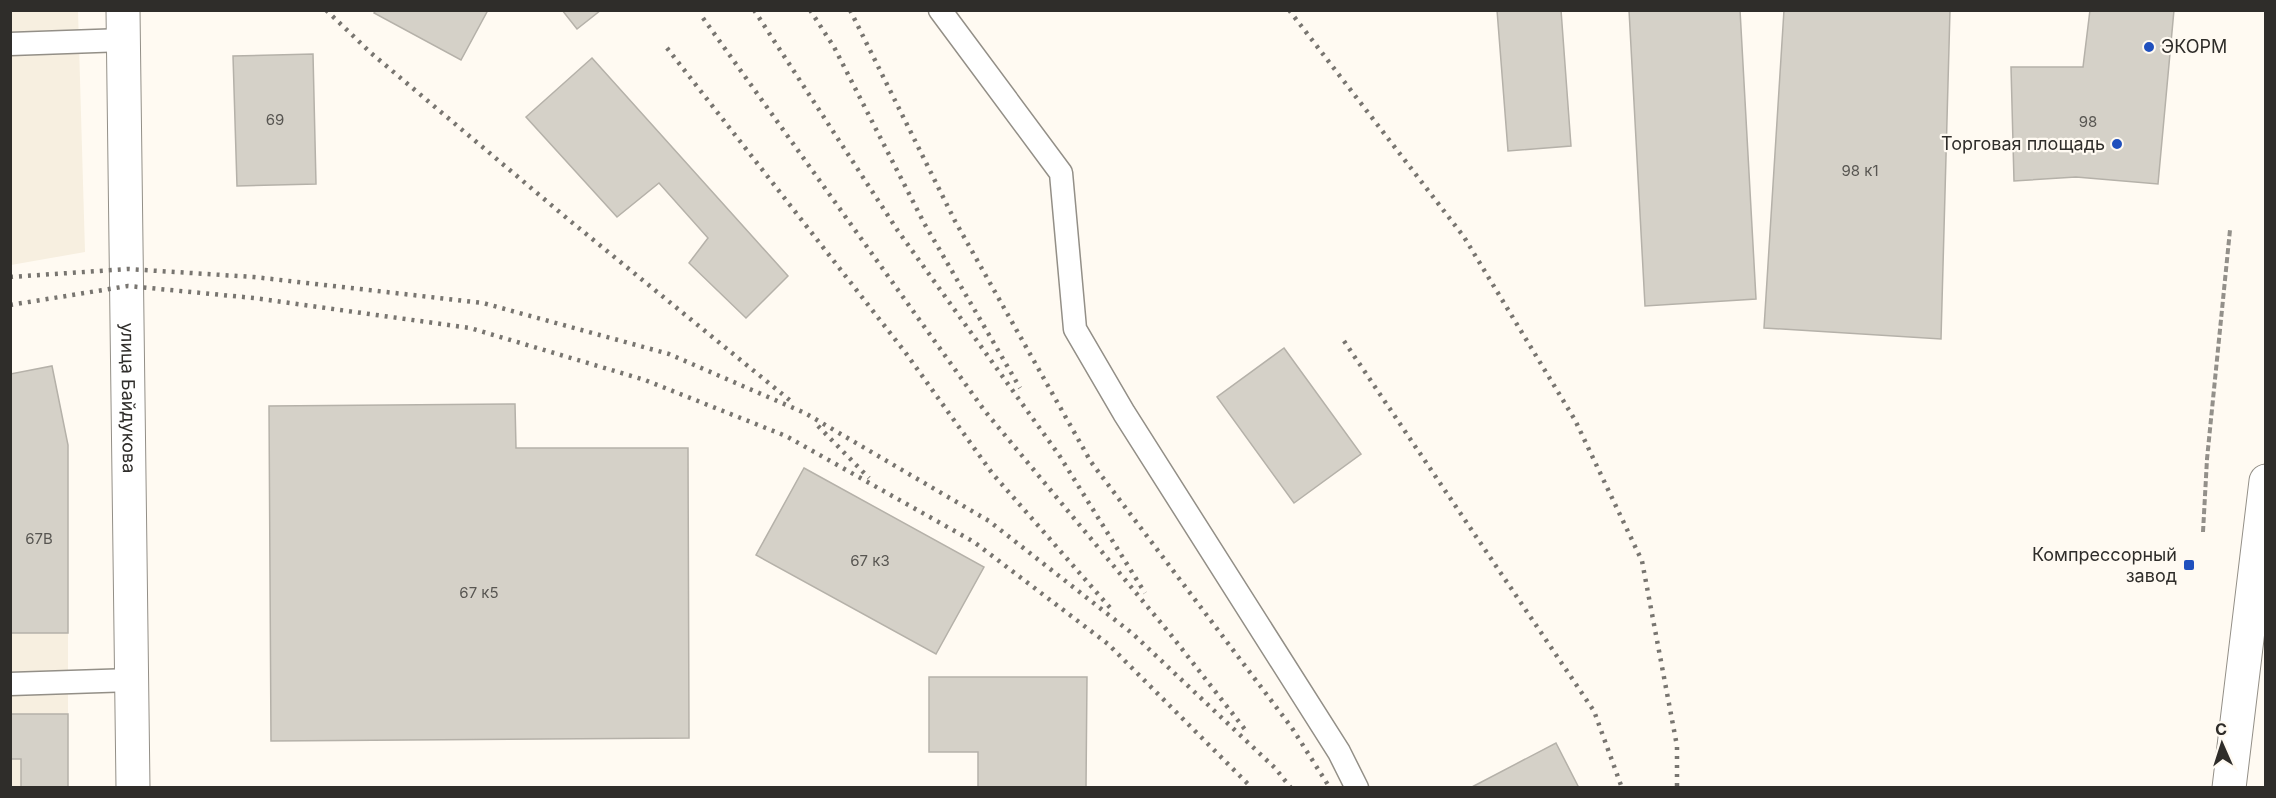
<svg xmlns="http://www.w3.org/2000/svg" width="2276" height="798" font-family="Inter,sans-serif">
<rect width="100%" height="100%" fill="#fffaf2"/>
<g fill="#f7efe0">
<polygon points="11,11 78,11 85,252 11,265"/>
<polygon points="52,366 68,445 68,787 11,788 11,374"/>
</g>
<g fill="#d5d1c8" stroke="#b5b1a9" stroke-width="1.5">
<polygon points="376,10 488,10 461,60 374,13"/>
<polygon points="562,10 601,10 577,29"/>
<polygon points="1497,10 1561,10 1571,146 1508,151"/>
<polygon points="1629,10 1740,10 1756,299 1645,306"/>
<polygon points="1784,10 1950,10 1941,339 1764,328"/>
<polygon points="2090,10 2174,10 2158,184 2076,177 2014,181 2011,67 2083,67"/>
<polygon points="313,54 316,184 237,186 233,56"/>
<polygon points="592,58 788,276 746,318 689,263 708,238 659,183 617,217 526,117"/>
<polygon points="1284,348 1361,454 1294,503 1217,397"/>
<polygon points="52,366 68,445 68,633 10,633 10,374"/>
<polygon points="515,404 516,448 688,448 689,738 271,741 269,406"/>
<polygon points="804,468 984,567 936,654 756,555"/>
<polygon points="929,677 1087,677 1086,788 978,788 978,752 929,752"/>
<polygon points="10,714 68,714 68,788 21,788 21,759 10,759"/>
<polygon points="1556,743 1579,788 1470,788"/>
</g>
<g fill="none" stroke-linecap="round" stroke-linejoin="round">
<defs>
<g id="service">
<polyline points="940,10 1061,173 1075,329 1124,413 1339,752 1357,788"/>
<polyline points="10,44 124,40"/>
<polyline points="10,684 132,680"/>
</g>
<g id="minor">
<path id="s1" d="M 123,10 L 133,788"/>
</g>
<polyline id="primary" points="2229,788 2266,481"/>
</defs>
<use href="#service" stroke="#938f87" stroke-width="25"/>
<use href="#minor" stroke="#938f87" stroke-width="35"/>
<use href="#primary" stroke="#938f87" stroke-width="35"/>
<polyline stroke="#93908a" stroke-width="4" stroke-dasharray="6 3" stroke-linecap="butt" points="2203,532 2207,459 2230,230"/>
<use href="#service" stroke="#fff" stroke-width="22"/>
<use href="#minor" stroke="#fff" stroke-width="33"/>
<use href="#primary" stroke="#fff" stroke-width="33"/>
<g stroke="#787570" stroke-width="4.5" stroke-dasharray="3 6" stroke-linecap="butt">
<polyline points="326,10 371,53 569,220 792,402"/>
<polyline points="754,10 898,231 1059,455 1145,593"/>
<polyline points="810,10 834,47 924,223 1020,388"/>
<polyline points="850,10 955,221 1091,462 1292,728 1330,788"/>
<polyline points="1289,10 1464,237 1575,420 1642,561 1677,746 1677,788"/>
<polyline points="703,18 984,410 1171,635 1247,732"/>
<polyline points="667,48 905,352 992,473 1112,610"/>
<polyline points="10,277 128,269 254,277 483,303 669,354 805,413 989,521 1133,634 1275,768 1291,788"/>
<polyline points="10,305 128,286 254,298 470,328 645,380 786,436 974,542 1108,644 1252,788"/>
<polyline points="1344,341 1594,711 1622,788"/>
<polyline points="818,426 869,478"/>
</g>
</g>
<g fill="#2050bd" stroke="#fffaf2" stroke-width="2">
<circle cx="2149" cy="47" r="6"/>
<circle cx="2117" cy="144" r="6"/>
<rect x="2183" y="559" width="12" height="12" rx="3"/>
</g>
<g text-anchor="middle" stroke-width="4.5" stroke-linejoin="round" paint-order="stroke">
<g font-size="15" fill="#585652">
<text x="275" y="125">69</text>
<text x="2088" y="127">98</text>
<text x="1860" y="176">98 к1</text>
<text x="39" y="544">67В</text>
<text x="870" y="566">67 к3</text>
<text x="479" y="598">67 к5</text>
</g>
<g font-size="18" fill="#2f2d2a" stroke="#fffaf2" text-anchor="end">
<text x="2161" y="53" text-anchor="start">ЭКОРМ</text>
<text x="2105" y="150">Торговая площадь</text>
<text x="2177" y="561">Компрессорный<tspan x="2177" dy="21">завод</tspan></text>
</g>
<g font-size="18" fill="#2f2d2a" stroke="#fffaf2">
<text dy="6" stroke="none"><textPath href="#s1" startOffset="388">улица Байдукова</textPath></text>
</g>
</g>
<rect width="2276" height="798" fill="none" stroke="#2f2d2a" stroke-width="24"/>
<g transform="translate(2222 744) rotate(357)" stroke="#fffaf2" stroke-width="4.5" paint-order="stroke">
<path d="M0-4.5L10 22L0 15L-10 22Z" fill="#2f2d2a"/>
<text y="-9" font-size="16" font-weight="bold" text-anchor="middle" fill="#2f2d2a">С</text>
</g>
</svg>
